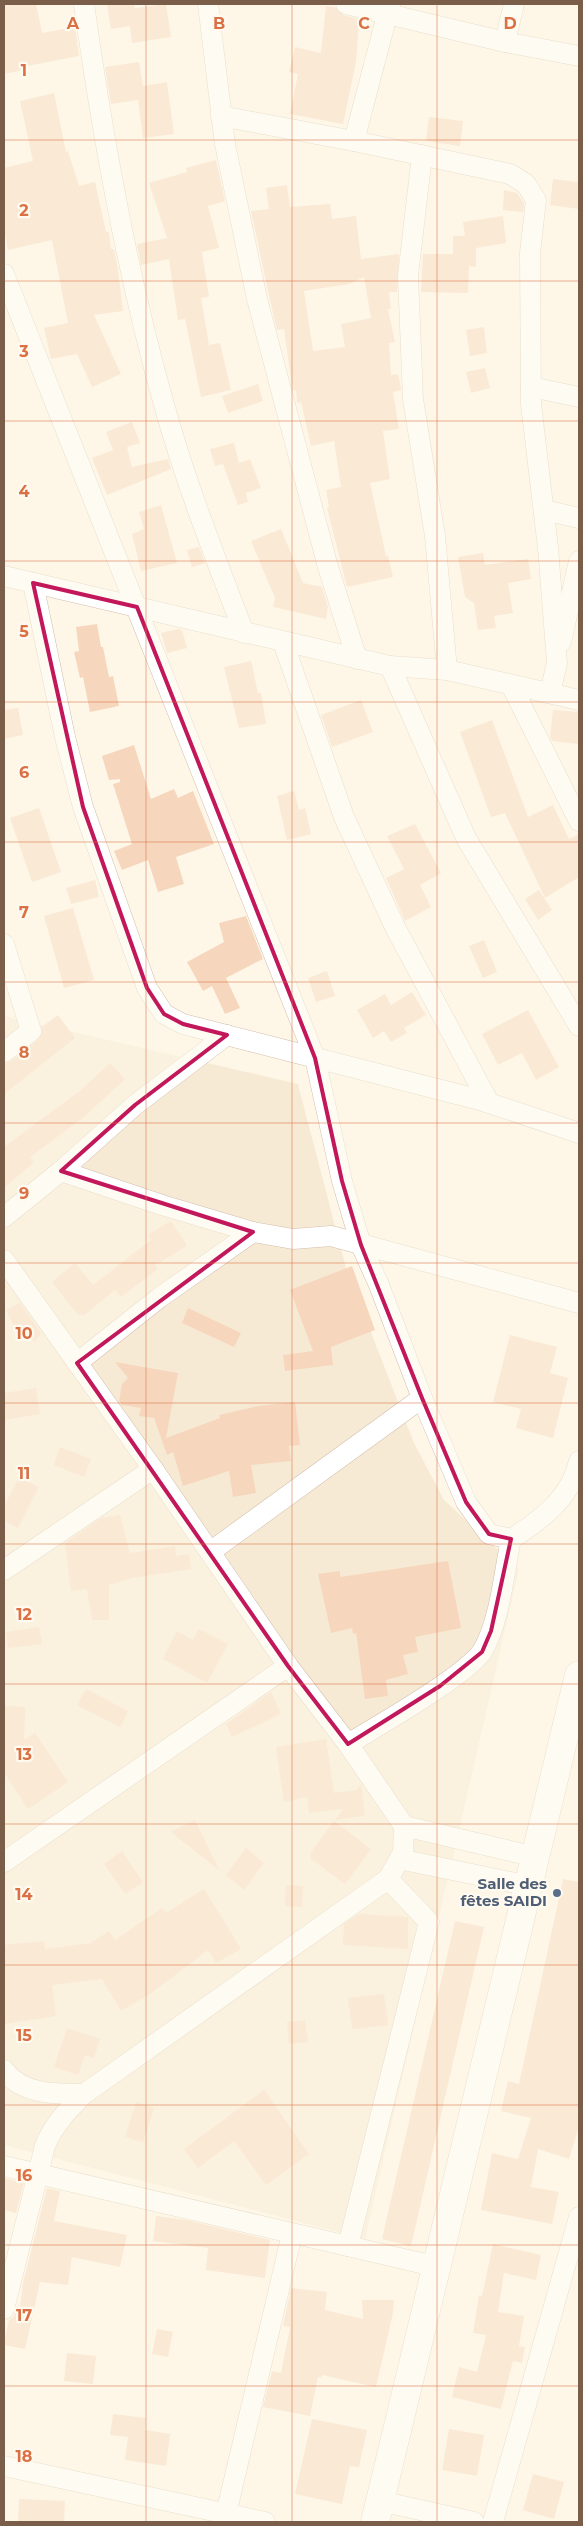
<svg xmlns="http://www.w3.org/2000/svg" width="583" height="2526" font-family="Montserrat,sans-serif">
<rect width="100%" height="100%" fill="#fef7e8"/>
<polygon fill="#f7ead5" points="4,1016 298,1084 346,1268 414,1443 444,1500 519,1569 365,2239 4,2145"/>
<g fill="#f6d7bd" fill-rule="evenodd">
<polygon points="4,4 36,4 42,33 75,27 79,56 22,67 23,70 4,74"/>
<polygon points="107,4 134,4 135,8 166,4 171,37 132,43 130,26 111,29"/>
<polygon points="326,6 335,7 343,15 359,19 356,62 343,124 290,114 298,74 289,72 295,47 321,53"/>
<polygon points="139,62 143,86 167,82 174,134 143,138 138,100 111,104 105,67"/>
<polygon points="54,93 66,152 68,151 79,186 95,182 106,232 109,232 111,249 114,249 118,270 123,311 94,315 121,374 92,387 77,354 51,359 44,328 68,323 52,240 8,250 4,229 4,168 33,161 20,101"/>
<polygon points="429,117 463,121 460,146 426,141"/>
<polygon points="216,160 225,201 208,206 219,248 202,252 209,297 201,298 209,345 220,343 231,390 201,397 185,319 178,320 169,259 141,265 137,244 167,238 149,183 187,172 186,168"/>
<polygon points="553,179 579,182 579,209 550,205"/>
<path d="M 287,185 L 290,207 L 330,204 L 332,219 L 356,216 L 361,259 L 399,254 L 397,292 L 389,292 L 391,309 L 388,309 L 395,342 L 389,343 L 391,375 L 398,374 L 401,388 L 401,390 L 393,392 L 399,429 L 383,431 L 390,479 L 370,483 L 386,556 L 388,556 L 393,577 L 347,587 L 327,508 L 329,507 L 326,490 L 341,487 L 334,441 L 311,446 L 301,402 L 297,403 L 296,390 L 294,391 L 292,387 L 284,329 L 277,330 L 270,300 L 251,211 L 269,209 L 266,188 ZM 364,277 L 371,318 L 341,324 L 345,347 L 313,351 L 304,291 L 349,284 Z"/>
<polygon points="504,190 517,193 524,203 523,212 503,210"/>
<polygon points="503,216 506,243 476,248 476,267 469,266 468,293 421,292 423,254 453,254 453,236 465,236 463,222"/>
<polygon points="484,327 487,353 470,356 466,330"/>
<polygon points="485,368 490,388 471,393 466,372"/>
<polygon points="258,384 263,401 228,413 222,396"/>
<polygon points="132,422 140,443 127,447 132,467 168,459 171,469 107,495 92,458 113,450 106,432"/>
<polygon points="234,443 239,463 250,459 261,488 246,493 248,502 238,505 223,464 215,466 210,449"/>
<polygon points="161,505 177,563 141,571 132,534 144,529 139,512"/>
<polygon points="281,529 303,583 322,587 328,607 326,619 273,607 275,598 251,541"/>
<polygon points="199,547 205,563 192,567 187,550"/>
<polygon points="483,553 485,565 528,559 531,579 508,583 513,613 494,616 496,628 478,630 474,603 465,597 458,557"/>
<polygon points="97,624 101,647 103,647 109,677 113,676 119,706 90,712 83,677 80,678 74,652 79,651 76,627"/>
<polygon points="178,629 182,630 187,648 167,653 161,633"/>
<polygon points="251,661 258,693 261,693 266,724 239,728 224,667"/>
<polygon points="361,700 373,732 332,747 321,715"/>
<polygon points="18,708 23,735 4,739 4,710"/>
<polygon points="553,710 579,712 579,744 552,741 550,737"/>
<polygon points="492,720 528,817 553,805 569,839 579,834 579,877 545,898 505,813 491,817 460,732"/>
<polygon points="134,745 151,799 174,789 178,798 193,791 214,844 176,857 184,884 158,892 148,860 122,870 114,851 132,844 113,784 120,782 120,779 109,780 102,756"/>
<polygon points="294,791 299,810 305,808 311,834 287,840 277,796"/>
<polygon points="39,808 61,872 32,882 10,818"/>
<polygon points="415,824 441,873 420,885 431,907 405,921 386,878 404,869 387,836"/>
<polygon points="95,880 99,897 71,904 66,888"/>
<polygon points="539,890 552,910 538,920 525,899"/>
<polygon points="73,908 94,980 64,988 44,916"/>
<polygon points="246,916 263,959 226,978 240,1008 225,1014 212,986 203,991 187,962 224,942 219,923"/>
<polygon points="484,940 497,972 483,978 469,946"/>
<polygon points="327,971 335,996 316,1002 308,978"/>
<polygon points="412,992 426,1015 404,1028 407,1033 391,1042 384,1031 373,1038 357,1010 385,994 391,1005"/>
<polygon points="528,1010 559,1067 536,1080 522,1053 498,1065 482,1034"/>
<polygon points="58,1015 75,1038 4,1094 4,1064 11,1061 38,1040 42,1034 42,1027"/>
<polygon points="110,1063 125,1079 84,1117 30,1157 34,1162 4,1188 4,1147 81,1090"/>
<polygon points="171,1221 187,1246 155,1265 158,1269 121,1297 115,1290 84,1315 78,1315 52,1282 75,1263 93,1285 151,1240 148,1235"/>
<polygon points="352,1266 375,1330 331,1347 333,1365 285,1371 283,1355 313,1351 290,1290"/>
<polygon points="20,1303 41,1333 35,1342 14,1326 6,1310"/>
<polygon points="188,1308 241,1333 234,1347 182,1323"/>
<polygon points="510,1335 557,1347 550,1373 568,1378 553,1438 516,1428 521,1409 493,1402"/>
<polygon points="115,1362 178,1373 166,1438 220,1418 219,1415 258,1406 295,1402 300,1445 289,1446 291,1461 251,1465 256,1493 233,1497 229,1471 183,1486 173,1452 167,1455 154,1418 139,1416 141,1408 122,1405 119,1401 122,1384 128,1378"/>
<polygon points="36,1388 40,1414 4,1420 4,1393"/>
<polygon points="60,1447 91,1459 84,1477 54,1465"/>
<polygon points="19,1478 39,1487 18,1528 4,1520 4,1506"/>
<polygon points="120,1515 130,1553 175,1546 176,1556 189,1554 191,1569 132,1578 109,1585 109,1620 92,1620 87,1589 71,1591 65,1543 101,1518"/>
<polygon points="448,1561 461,1628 415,1637 418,1652 403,1655 408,1674 386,1680 388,1696 365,1699 356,1633 353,1634 352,1628 331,1633 318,1574 340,1571 340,1577"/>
<polygon points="39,1627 42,1644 8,1648 6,1632"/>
<polygon points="199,1629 228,1644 207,1683 163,1659 177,1631 193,1640"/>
<polygon points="86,1689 128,1711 120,1727 77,1705"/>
<polygon points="271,1692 281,1714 232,1737 226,1724"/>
<polygon points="4,1706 25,1707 24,1740 35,1733 68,1782 28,1809 4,1772"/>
<polygon points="326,1739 334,1793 357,1790 361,1784 365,1816 335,1820 343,1809 309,1813 307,1797 284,1802 276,1747"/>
<polygon points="195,1820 219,1870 171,1832"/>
<polygon points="334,1821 371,1849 345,1884 311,1859 311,1852"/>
<polygon points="246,1848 264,1863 244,1890 226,1875"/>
<polygon points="122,1851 143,1882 125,1894 104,1864"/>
<polygon points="563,1879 579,1882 579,2127 569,2159 538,2149 531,2187 559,2192 552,2224 481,2210 492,2153 518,2159 531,2118 501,2111 508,2081 519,2084"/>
<polygon points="286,1885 303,1886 302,1907 285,1906"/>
<polygon points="204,1889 241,1949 216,1963 208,1950 150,1994 121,2011 102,1979 52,1985 56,2016 4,2024 4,1945 44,1941 45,1949 91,1943 109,1931 115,1940 162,1908 166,1913"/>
<polygon points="359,1914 408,1917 408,1949 343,1945 344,1924"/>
<polygon points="455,1921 484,1927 411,2246 382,2239"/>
<polygon points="384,1994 388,2025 352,2029 348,1998"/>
<polygon points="305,2020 308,2042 289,2044 287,2022"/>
<polygon points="67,2028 100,2039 94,2058 85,2055 78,2075 54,2067"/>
<polygon points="264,2090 309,2154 266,2185 234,2141 198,2168 184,2149"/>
<polygon points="136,2102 154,2108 143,2142 125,2137"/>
<polygon points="4,2178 24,2183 16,2213 4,2210"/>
<polygon points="47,2188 60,2191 54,2221 127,2235 120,2267 72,2257 68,2285 40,2282 25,2349 4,2345 4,2343 9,2320 13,2317 17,2307 20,2307 23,2283"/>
<polygon points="156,2216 186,2220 270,2240 265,2278 206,2270 208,2248 153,2241"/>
<polygon points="493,2244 541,2255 536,2280 504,2273 498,2312 524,2316 519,2346 525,2347 522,2363 513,2361 501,2409 452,2397 459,2367 477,2372 486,2335 473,2333 479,2295 482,2296"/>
<polygon points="291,2288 327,2292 325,2310 363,2319 362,2300 394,2300 393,2313 376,2387 322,2375 321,2378 318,2377 310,2416 263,2407 272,2371 281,2373 290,2327 283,2326"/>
<polygon points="157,2329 173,2332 168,2357 152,2354"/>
<polygon points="67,2353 96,2356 93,2384 64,2381"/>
<polygon points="113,2414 146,2418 145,2430 170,2434 166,2466 125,2460 128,2437 110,2435"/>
<polygon points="312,2419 367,2430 359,2467 350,2466 342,2504 295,2494"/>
<polygon points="449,2429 484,2435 477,2476 442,2470"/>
<polygon points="533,2474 564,2482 554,2519 523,2510"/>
<polygon points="19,2499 65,2501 64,2522 18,2522"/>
</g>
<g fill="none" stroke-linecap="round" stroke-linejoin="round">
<defs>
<g id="street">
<path d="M 84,4 C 103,140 127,275 165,408 C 186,484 216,559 244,633"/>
<polyline points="208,4 225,144 257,299 328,567 357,659"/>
<polyline points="346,4 505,42 579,56"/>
<polyline points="505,42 514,4"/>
<polyline points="221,116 354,141 510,174 526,184 536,200 530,253 531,404 548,548 557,663 550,693"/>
<polyline points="354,141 390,4"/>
<polyline points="422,155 408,276 413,399 435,536 447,670"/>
<polyline points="4,274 315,1058 342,1181 361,1245 379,1285 422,1398 466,1502 489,1534 511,1539"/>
<polyline points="531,387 579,397"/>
<polyline points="544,510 579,518"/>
<polyline points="4,576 390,666 447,670 579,700"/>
<polyline points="33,583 65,737 83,807 147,988 164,1014 183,1024 480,1100 579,1133"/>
<polyline points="283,642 344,817 395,927 489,1103"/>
<polyline points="561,642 579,561"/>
<polyline points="390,666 466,838 579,1026"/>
<polyline points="511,685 579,821"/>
<polyline points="4,944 31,1031 4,1052"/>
<polyline points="61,1171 162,1205 253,1232 293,1239 331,1236 579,1303"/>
<polyline points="4,1217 61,1171 135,1105 227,1035"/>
<polyline points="4,1260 153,1469 288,1666 348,1744 404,1826 536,1857"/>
<polyline points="77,1363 159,1298 253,1232"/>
<polyline points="210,1552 422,1398"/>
<polyline points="4,1570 153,1469"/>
<path d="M 348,1744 C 377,1726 468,1675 483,1650 C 500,1620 504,1573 511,1539 C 541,1520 571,1498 579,1461"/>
<polyline points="399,1859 530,1886"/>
<polyline points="4,1862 288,1666"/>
<path d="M 4,2070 C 22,2095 56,2094 84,2094"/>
<polyline points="4,2166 438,2267"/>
<polyline points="348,2246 429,1922 388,1879"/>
<path d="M 4,2309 L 45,2146 C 53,2125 68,2110 84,2094 L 388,1879 L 403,1853 L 404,1826"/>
<polyline points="4,2466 265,2522"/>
<polyline points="380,2501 474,2522"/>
<polyline points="226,2514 292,2234"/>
<polyline points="493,2522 579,2217"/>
</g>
<polyline id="secondary" points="375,2522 579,1675"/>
</defs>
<use href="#street" stroke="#d2bfac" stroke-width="21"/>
<use href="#secondary" stroke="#d8c2ab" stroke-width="29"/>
<use href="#street" stroke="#fff" stroke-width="20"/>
<use href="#secondary" stroke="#fff" stroke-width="28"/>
</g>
<path d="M0 0H583V2526H0ZM 33,583 L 137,607 L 315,1058 L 342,1181 L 361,1245 L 422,1398 L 466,1502 L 489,1534 L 511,1539 L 491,1631 L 482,1652 L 440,1686 L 348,1744 L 288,1666 L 77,1363 L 253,1232 L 61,1171 L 135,1105 L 227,1035 L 183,1024 L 164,1014 L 147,988 L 83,807 Z" fill="#fef7e8" fill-opacity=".55" fill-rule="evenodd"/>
<path fill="none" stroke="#c2185b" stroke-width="4" stroke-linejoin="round" d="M 33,583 L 137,607 L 315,1058 L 342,1181 L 361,1245 L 422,1398 L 466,1502 L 489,1534 L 511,1539 L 491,1631 L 482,1652 L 440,1686 L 348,1744 L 288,1666 L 77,1363 L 253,1232 L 61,1171 L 135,1105 L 227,1035 L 183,1024 L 164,1014 L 147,988 L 83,807 Z"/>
<path fill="none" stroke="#da7044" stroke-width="1" stroke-opacity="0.55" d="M 146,4 L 146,2522M 292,4 L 292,2522M 437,4 L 437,2522M 4,140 L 579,140M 4,281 L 579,281M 4,421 L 579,421M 4,561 L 579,561M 4,702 L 579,702M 4,842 L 579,842M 4,982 L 579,982M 4,1123 L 579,1123M 4,1263 L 579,1263M 4,1403 L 579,1403M 4,1544 L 579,1544M 4,1684 L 579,1684M 4,1824 L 579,1824M 4,1965 L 579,1965M 4,2105 L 579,2105M 4,2245 L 579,2245M 4,2386 L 579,2386"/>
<circle fill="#5c6f8a" stroke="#fffaf0" stroke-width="2" cx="557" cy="1893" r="5"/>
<g text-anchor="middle" stroke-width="4.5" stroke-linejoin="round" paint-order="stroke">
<g font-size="15" font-weight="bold" fill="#4e5e75" stroke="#fffaf0" text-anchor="end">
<text x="547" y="1889">Salle des<tspan x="547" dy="17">fêtes SAIDI</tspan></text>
</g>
</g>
<g font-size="16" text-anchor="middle" font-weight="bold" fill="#da7044" stroke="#fffaf0" stroke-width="4.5" stroke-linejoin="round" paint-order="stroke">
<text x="73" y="29">A</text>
<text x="219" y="29">B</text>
<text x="364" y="29">C</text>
<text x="510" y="29">D</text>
<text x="24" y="76">1</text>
<text x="24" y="216">2</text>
<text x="24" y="357">3</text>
<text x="24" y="497">4</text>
<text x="24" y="637">5</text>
<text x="24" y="778">6</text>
<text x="24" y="918">7</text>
<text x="24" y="1058">8</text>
<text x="24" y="1199">9</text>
<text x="24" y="1339">10</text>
<text x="24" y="1479">11</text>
<text x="24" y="1620">12</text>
<text x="24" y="1760">13</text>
<text x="24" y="1900">14</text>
<text x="24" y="2041">15</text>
<text x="24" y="2181">16</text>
<text x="24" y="2321">17</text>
<text x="24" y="2462">18</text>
</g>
<rect width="583" height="2526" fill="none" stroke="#7b5e49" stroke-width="10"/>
</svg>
